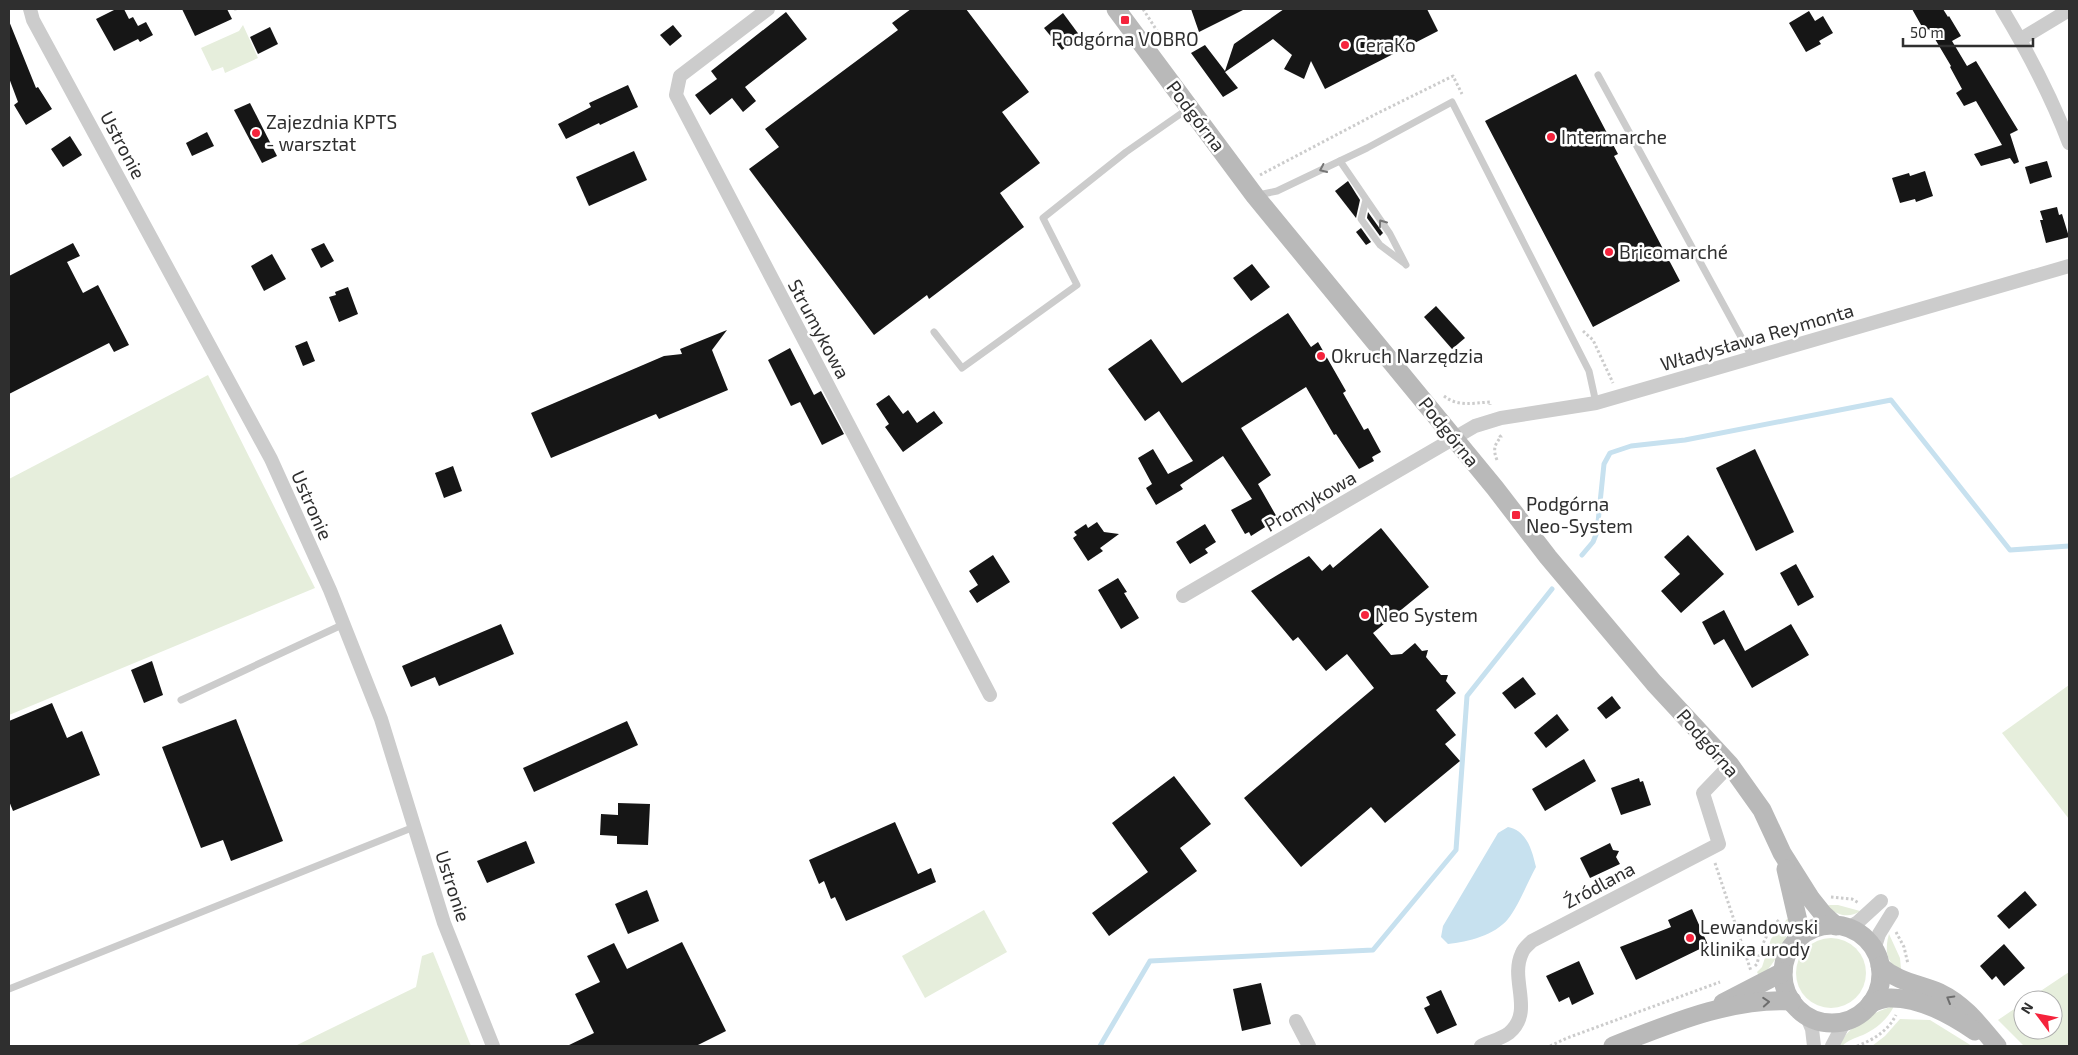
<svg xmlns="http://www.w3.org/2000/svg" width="2078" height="1055" font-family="'Exo 2',sans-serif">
<rect width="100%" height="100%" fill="#fff"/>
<g fill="#e6eedc">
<polygon points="243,25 258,58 225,73 223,67 212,71 201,48 239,31"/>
<polygon points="208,375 315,588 9,715 9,479"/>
<polygon points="2069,685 2069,819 2002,733"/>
<path d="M 1830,905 L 1838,905 L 1860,911 C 1849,919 1836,915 1826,906 Z"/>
<polygon points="984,910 1007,952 925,998 902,956"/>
<path d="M 1787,919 L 1791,919 C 1786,943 1777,961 1760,978 L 1757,972 L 1762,967 L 1771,939 Z"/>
<path d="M 1889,934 L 1900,958 L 1901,969 C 1885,964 1885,948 1889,934 Z"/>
<circle cx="1831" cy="973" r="35"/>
<polygon points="433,952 471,1046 295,1046 416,987 422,956"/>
<polygon points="2069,972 2069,1046 2024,1046 1998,1020 2023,1003 2023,1030 2053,1030 2053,1000 2027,1000"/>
<path d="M 1894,1006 C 1888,1019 1876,1029 1863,1035 C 1855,1038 1848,1040 1842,1046 L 1839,1044 C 1851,1025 1872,1012 1894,1006 Z"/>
<polygon points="1900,1019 1930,1020 1972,1046 1872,1046 1885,1036"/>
</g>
<path fill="#c7e1ef" d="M 1508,827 C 1527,831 1532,850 1536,867 C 1528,881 1518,907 1508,919 C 1495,935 1468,942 1448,944 L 1441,937 L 1443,926 L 1498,833 Z"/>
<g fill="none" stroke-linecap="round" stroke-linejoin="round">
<g stroke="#c7e1ef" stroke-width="5">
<polyline points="1582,555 1593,542 1597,532 1604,464 1610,453 1631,446 1685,440 1891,400 2010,550 2069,546"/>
<polyline points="1100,1046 1150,961 1373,950 1456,850 1467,696 1552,589"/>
</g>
</g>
<g fill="#161616">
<polygon points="116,9 124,9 129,19 133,17 138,26 146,22 153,35 140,42 138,39 114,51 96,19"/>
<polygon points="182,9 227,9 232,19 195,36"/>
<polygon points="911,9 966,9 1029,92 1002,112 1040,163 1000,193 1024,227 929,299 927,295 874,335 749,169 779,147 765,129 898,30 892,23"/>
<polygon points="1191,9 1245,9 1199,32"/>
<polygon points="1284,9 1427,9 1438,31 1325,89 1311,61 1304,79 1284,69 1292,55 1273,39 1225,72 1238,88 1223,97 1191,53 1205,45 1225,71 1234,44"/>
<polygon points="1912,9 1943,9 1948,17 1949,16 1961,36 1952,41 1967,66 1976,61 2018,130 2010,134 2019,162 2014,164 2010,158 1981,166 1974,154 2002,145 1976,101 1964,106 1956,93 1962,89 1950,67 1951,66 1929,29 1925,32"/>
<polygon points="1809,11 1815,21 1823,16 1833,33 1819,41 1821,44 1806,52 1789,23"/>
<polygon points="786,12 807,39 745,87 756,101 743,112 732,98 710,115 695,95 717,79 711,71"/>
<polygon points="1063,13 1080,36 1062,50 1044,28"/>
<polygon points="9,21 36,88 38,87 52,109 26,125 14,105 18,102 9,78"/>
<polygon points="673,25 682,36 670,46 660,35"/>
<polygon points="270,27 278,44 258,54 250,37"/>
<polygon points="1576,74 1618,154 1614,156 1680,281 1593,327 1485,121"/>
<polygon points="628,85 638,107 600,125 599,123 566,139 558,124 591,107 589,103"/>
<polygon points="250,103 277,156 262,163 234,110"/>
<polygon points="207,132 214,146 192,156 186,143"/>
<polygon points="70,136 82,155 63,167 51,149"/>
<polygon points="634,151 647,180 589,206 576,177"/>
<polygon points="2047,161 2052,177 2030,184 2025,167"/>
<polygon points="1925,171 1933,196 1916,202 1915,199 1900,203 1892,178 1909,173 1910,176"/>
<polygon points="1348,181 1360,200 1356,218 1335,191"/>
<polygon points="2057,207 2059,215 2062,214 2069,237 2046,243 2040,220 2043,220 2040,211"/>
<polygon points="1368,212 1383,233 1380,236 1367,218"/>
<polygon points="1361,228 1371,242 1366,245 1356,232"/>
<polygon points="73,243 80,256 67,262 83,293 98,285 129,345 114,352 109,343 9,394 9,276"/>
<polygon points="324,243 334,261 321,268 311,249"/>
<polygon points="272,254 286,279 264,291 251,266"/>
<polygon points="1252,264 1270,287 1251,301 1233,278"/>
<polygon points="348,287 358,314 339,322 329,297 336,295 335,292"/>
<polygon points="1436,306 1465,338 1452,349 1424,317"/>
<polygon points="1288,313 1311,347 1318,342 1346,391 1343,393 1364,430 1368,428 1381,452 1372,457 1374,461 1359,469 1336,434 1334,435 1306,387 1241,428 1271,475 1258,484 1278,519 1251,536 1249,532 1245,534 1231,510 1252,499 1223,456 1180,485 1183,489 1156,505 1146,488 1152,484 1138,458 1153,449 1168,474 1193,461 1159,411 1145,421 1108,369 1151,339 1182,383"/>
<polygon points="727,330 712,350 728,390 659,419 656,414 551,458 531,413 664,356 682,354 680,349"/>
<polygon points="307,341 315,361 303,366 295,346"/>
<polygon points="790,348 814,395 821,391 844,434 822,445 800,402 791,406 768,360"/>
<polygon points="889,395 903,414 908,410 917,423 934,411 943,423 903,452 885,427 889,424 876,404"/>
<polygon points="1755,449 1794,532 1756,551 1716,468"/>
<polygon points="453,466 462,491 444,498 435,473"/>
<polygon points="1097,522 1104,532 1119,534 1100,548 1103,551 1088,561 1073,538 1077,535 1074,532 1086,524 1088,528"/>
<polygon points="1205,524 1216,542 1205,549 1208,553 1190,564 1176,542"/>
<polygon points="1381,528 1429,587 1373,633 1391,655 1402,654 1415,643 1422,651 1428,650 1426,657 1441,675 1448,675 1446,681 1456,693 1436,710 1456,735 1445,744 1460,761 1385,823 1371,807 1301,867 1244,798 1374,688 1347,654 1326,671 1298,637 1293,641 1251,591 1309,556 1322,571 1330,564 1333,568"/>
<polygon points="1688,535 1724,574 1681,613 1661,591 1680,574 1664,557"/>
<polygon points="993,555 1010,582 977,603 969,591 978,585 969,571"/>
<polygon points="1796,564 1814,597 1798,606 1780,573"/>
<polygon points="1118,578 1127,592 1124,593 1139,618 1121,629 1098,590"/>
<polygon points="1724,610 1745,651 1791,624 1809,655 1752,688 1724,639 1714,645 1702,622"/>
<polygon points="501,624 514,654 439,686 435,677 411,687 402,666"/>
<polygon points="152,661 163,695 144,703 131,670"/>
<polygon points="1523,677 1536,694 1515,709 1502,693"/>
<polygon points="1612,696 1621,708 1606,719 1597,708"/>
<polygon points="52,703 67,738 82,731 100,775 13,811 9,801 9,721"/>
<polygon points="1557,714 1569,730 1546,748 1534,733"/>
<polygon points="236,719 283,841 231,861 223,840 201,848 162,747"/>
<polygon points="627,721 638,745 534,792 523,768"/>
<polygon points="1584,759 1596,781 1545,811 1532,789"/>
<polygon points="1174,776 1211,824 1180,848 1197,871 1109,936 1092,913 1148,872 1112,823"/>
<polygon points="1639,778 1640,782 1643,781 1651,805 1621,815 1611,788"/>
<polygon points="618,803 650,804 648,845 617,844 617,836 600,835 601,814 618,815"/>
<polygon points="895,822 918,874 931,868 936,882 846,921 835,897 831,899 824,881 819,884 809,860"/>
<polygon points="526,841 535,863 487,883 477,861"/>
<polygon points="1610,843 1613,850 1619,851 1616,857 1620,864 1590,878 1580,858"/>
<polygon points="647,890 659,921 628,934 615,904"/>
<polygon points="2025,891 2037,905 2009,929 1997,916"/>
<polygon points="1692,909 1708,945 1636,980 1620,947 1671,927 1668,920"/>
<polygon points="682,942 726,1031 696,1046 567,1046 594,1033 575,994 600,982 587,956 614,943 627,969"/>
<polygon points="2004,944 2025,968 2004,986 1996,976 1992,980 1980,966"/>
<polygon points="1579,961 1594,994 1572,1005 1569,997 1559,1002 1546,976"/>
<polygon points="1261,983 1271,1024 1242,1031 1233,989"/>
<polygon points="1441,990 1457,1025 1437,1034 1424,1008 1430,1005 1426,997"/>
</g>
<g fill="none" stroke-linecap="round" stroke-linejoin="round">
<g stroke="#ccc" stroke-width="3" stroke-dasharray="2.5 2.5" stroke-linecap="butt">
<polyline points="234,9 237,9"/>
<polyline points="1143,9 1161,37"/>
<polyline points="1260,175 1376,114 1453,76 1462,94"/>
<polyline points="1583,331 1593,340 1613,383"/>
<path d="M 1444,396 C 1458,407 1473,403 1490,402 L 1490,405"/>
<path d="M 1497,460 C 1493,450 1494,445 1501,437 L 1499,435"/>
<polyline points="1715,863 1751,971"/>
<polyline points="1831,897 1852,899 1859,903"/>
<polyline points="1896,932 1904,947 1908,964"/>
<path d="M 1755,966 L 1757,964 C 1761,947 1766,932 1779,920"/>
<polyline points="1550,1046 1567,1038 1720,982"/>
<path d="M 1857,1046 C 1873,1040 1888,1031 1896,1015"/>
</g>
<g stroke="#ccc" stroke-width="7">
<polyline points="1598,75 1752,357"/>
<polyline points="1340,161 1390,234 1406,265"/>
<polyline points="1258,195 1277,191 1367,148 1452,102 1589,371 1596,403"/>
<polyline points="1366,200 1361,219 1380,245 1404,263"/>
<polyline points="934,332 962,368 1077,285 1043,218 1126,152 1189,108"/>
<polyline points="181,700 344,624"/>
<polyline points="9,989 414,827"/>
</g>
<g stroke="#ccc" stroke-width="14">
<polyline points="30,9 33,20 271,459 330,590 381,719 444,923 493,1046"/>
<polyline points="768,9 680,76 676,95 990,695"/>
<path d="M 2002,9 C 2028,52 2051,96 2069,143"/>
<polyline points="2021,39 2069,10"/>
<polyline points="1183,596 1475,426 1501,418 1596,403 2069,266"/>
<polyline points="1848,928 1858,922 1881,901"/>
<polyline points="1874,950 1879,934 1892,913"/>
<polyline points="1806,1015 1812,1029 1814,1046"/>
<polyline points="1296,1021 1309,1046"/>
<path d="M 1481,1046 C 1489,1042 1501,1039 1509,1033 C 1535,1011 1509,980 1522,953 C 1523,949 1528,945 1532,941 L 1719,844 L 1703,793 L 1730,765"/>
<polyline points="1832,1046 1845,1021"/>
</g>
<g stroke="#b9b9b9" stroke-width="19">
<polyline points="1116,9 1255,196 1495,488 1548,557 1654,683 1730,765 1762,810 1782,853 1811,899 1823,914 1836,926"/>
<polyline points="1786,869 1798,921 1796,942"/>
<circle cx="1832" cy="974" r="49"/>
<path d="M 1880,966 C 1898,982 1919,984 1940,993 C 1965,1005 1980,1026 1997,1046"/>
<polyline points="1723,1003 1783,972"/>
<path d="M 1871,1003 C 1877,1001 1883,998 1889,998 C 1920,997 1951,1015 1975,1031"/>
<path d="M 1613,1046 C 1670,1024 1729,998 1792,1001"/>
</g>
</g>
<defs><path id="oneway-chevron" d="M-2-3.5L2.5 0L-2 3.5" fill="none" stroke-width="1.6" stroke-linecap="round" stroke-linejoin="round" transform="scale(1.25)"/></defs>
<g stroke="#767676">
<use href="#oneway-chevron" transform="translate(1323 169) rotate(155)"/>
<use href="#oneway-chevron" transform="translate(1382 223) rotate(-125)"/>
</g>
<g stroke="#6d6d6d">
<use href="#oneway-chevron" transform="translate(1950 999) rotate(-150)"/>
<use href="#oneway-chevron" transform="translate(1766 1002) rotate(-4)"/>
</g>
<g fill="#f5233c" stroke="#fff" stroke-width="2">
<rect x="1120" y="15" width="10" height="10" rx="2.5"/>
<circle cx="1345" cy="45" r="5"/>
<circle cx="256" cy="133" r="5"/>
<circle cx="1551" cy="137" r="5"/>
<circle cx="1609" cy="252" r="5"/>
<circle cx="1321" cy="356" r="5"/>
<rect x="1511" y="510" width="10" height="10" rx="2.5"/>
<circle cx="1365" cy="615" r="5"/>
<circle cx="1690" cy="938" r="5"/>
</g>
<g text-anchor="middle" stroke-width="5" stroke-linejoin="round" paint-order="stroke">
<g font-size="19" fill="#2f2f2f" stroke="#fff" text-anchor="start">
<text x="1125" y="46" text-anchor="middle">Podgórna VOBRO</text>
<text x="1355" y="52">CeraKo</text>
<text x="266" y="129">Zajezdnia KPTS<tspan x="266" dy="22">- warsztat</tspan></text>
<text x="1561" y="144">Intermarche</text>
<text x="1619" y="259">Bricomarché</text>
<text x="1331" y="363">Okruch Narzędzia</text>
<text x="1526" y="511">Podgórna<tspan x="1526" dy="22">Neo-System</tspan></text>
<text x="1375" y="622">Neo System</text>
<text x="1700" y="934">Lewandowski<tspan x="1700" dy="22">klinika urody</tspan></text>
</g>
<g font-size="19" fill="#2f2f2f" stroke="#fff">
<text transform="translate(1196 116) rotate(53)" y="7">Podgórna</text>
<text transform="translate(123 145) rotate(62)" y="7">Ustronie</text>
<text transform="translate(819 329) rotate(62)" y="7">Strumykowa</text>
<text transform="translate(1757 337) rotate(-16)" y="7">Władysława Reymonta</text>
<text transform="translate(1449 432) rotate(51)" y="7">Podgórna</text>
<text transform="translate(1310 501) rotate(-30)" y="7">Promykowa</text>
<text transform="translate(312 505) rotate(66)" y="7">Ustronie</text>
<text transform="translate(1708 743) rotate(49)" y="7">Podgórna</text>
<text transform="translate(1599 885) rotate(-28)" y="7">Źródlana</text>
<text transform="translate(453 886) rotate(72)" y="7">Ustronie</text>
</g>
</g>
<rect width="2078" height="1055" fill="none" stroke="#2f2f2f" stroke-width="20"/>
<g transform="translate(2038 1015) rotate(302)"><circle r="24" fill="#ffffff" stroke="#acacac"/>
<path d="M0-4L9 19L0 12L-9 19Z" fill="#f5233c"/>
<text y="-8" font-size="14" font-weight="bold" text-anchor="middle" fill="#2f2f2f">N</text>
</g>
<path d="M1903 38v8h130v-8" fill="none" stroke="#2f2f2f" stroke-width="2.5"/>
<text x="1910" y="38" font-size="15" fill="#2f2f2f" stroke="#ffffff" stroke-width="4" paint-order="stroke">50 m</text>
</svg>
